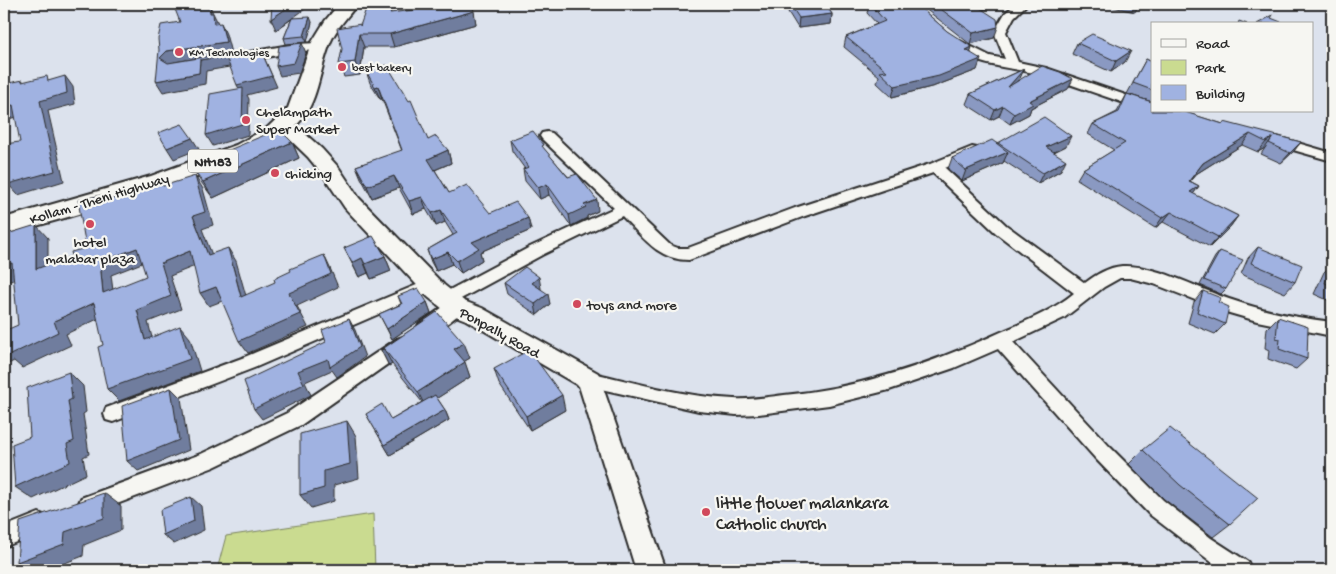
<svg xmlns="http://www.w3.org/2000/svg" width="1336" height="574" font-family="'Gochi Hand',sans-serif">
<rect width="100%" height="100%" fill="#dce2ed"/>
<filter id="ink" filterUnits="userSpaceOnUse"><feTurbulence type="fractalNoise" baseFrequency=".02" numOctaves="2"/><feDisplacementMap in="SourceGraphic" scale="10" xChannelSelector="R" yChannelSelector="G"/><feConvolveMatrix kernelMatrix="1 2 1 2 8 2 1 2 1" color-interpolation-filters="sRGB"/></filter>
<g filter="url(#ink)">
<polygon fill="#cadb90" stroke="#7a835e" points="373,514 375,570 217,570 226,536"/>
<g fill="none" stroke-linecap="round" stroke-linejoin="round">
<defs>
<g id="minor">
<path d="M 1016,4 L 1027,4 L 1014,17 L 1006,32 L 1018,62 L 1046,68 L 1152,104 L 1152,111 L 1154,111 L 1147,111 C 1112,99 1077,86 1041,75 C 1012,66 970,68 948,42 L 954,39 L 958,40 L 990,56 L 1005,59 L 994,32 L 1005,13 Z"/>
<polygon points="319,43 325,47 323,49 295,52 232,63 226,59 232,55 295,44"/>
<path d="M 547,132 L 552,133 L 670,245 L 678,248 L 688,248 L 795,208 L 930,164 L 972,147 L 977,148 L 979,151 L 977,154 L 945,168 L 1006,225 L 1085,283 C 1096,275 1108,267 1122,266 C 1157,264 1202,291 1235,301 C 1267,312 1300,318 1332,322 L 1332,336 L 1257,321 L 1226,312 L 1154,284 L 1130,278 L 1120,278 L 1104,287 L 1064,318 L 1013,342 L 1109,446 L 1163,500 L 1211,538 L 1248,562 L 1251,570 L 1222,570 L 1149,514 L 1095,458 L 998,349 L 954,368 L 889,390 L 829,405 L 759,414 L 736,415 L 699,411 L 583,385 L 580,380 L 583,375 L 589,372 C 637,383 685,397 734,399 C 751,400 767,397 784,395 C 860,388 931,364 1001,332 C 1027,321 1052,311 1074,293 L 996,233 L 933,173 L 805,216 L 689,260 C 658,260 643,237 622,216 L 542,255 L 457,301 L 462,302 L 464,307 L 462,312 C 451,320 433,338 419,334 L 416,329 L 419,324 L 446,305 L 440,303 L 438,299 L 440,295 L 530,247 L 614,208 L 542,139 L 540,136 L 542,133 Z"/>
<polygon points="1277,137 1332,153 1332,161 1272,144 1270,141"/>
<polygon points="419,284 425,286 427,290 425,294 254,368 113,422 106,420 104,414 106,408 242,358"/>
<polygon points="403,337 409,339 412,344 409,349 301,425 214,467 88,515 81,512 78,505 81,498 201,454 287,413 397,339"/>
<polygon points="39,513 46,516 49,523 46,530 4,547 4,527"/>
</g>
<polygon id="secondary" points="285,119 291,121 322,149 339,168 359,198 444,285 464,301 482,308 598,373 666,570 636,570 579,386 466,320 448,313 428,297 345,208 325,178 308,157 279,129 276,125 279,121"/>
<path id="trunk" d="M 339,4 L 357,4 C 348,17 337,27 331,41 C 320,66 319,98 302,119 C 268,161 148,194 95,209 C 65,218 34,227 4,234 L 4,218 L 151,176 L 236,145 L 267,128 L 288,108 L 312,42 L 325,21 Z"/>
</defs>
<use href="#minor" stroke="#2b2b2b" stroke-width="4"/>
<use href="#secondary" stroke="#2b2b2b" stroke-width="4"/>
<use href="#trunk" stroke="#2b2b2b" stroke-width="4"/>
<use href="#minor" fill="#f6f6f2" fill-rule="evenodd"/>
<use href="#secondary" fill="#f6f6f2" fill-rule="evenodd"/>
<use href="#trunk" fill="#f6f6f2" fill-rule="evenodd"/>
</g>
<g fill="#8a99c2" stroke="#2b2b2b">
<polygon points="472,4 476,24 394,47 364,47 360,75 344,77 339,64 361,24 388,5 391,13"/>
<polygon points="785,4 825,4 832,14 831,24 798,28 785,7"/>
<polygon points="866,4 916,4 971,52 977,70 935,86 892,97 877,83 879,76 844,47 846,37 877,24 867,13 869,6"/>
<polygon points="919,4 1009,4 1009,5 982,10 994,38 970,44"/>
<polygon points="1114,4 1139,4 1135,12 1113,7"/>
<polygon points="292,18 276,30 293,18 312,22 307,42 286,44 284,38"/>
<polygon points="1077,43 1125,62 1111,72 1072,54"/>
<polygon points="1146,59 1152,62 1152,102 1127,94"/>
<polygon points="1024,69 1020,78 1017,81 1068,89 1031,108 1029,114 1010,124 999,116 991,120 966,104 970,94"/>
<polygon points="366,71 428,140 448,150 451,163 435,170 449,193 490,213 528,218 531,230 480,252 482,260 461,273 452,264 436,271 431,262 427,250 453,235 445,222 436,226 426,209 413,214 399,188 372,198 361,178 356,166 402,151 382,99 380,99 370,83"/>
<polygon points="1127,94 1152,102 1223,124 1301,142 1293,152 1281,163 1261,154 1265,148 1258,152 1242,145 1196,174 1190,181 1199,186 1193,194 1238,216 1230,227 1210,247 1163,222 1155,228 1077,179 1083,169 1114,150 1088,134 1093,124 1117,112"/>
<polygon points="510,140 544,149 598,211 587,216 587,218 571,226 549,195 540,199 525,181 523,169 525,169 512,151"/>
<polygon points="292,142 299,158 213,198 201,182 191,166"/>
<polygon points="998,143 1066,146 1054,152 1061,170 1038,183 1004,161 1003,163 962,181 948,169 952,158"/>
<polygon points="1258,247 1295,282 1285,293 1241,274 1248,258"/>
<polygon points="344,248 385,256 391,271 371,279 368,273 359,277"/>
<polygon points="1220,251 1226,289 1221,294 1200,285 1215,257"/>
<polygon points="1332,264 1332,302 1314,294 1324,272"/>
<polygon points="504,283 541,288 541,289 550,304 537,315 507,294"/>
<polygon points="1203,291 1218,302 1225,324 1215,334 1188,323 1194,302"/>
<polygon points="398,296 427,302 431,313 392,339 379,314 401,304"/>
<polygon points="437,312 470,358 464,361 470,377 437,398 445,410 449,420 390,455 366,414 391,420 422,402 392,364 389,366 381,350"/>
<polygon points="1278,317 1307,359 1296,369 1268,359 1269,350 1265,348 1267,328"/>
<polygon points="494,369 565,410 530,430 499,384"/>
<polygon points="1143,450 1230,524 1213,537 1164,499 1129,464"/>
</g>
<g fill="#707d9e" stroke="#2b2b2b">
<polygon points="293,4 312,4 276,30 271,19"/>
<polygon points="966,4 1009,4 1009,5 964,13"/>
<polygon points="210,6 213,13 218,23 214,24 210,13"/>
<polygon points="474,11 476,24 394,47 390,34"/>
<polygon points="832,14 831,24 798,28 799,18"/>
<polygon points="310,17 312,22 307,42 304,36"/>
<polygon points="221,23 226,34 231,53 229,53 235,66 206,71 205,84 163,92 156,81 199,73 200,60 229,55 229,53 174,62 166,69 160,58 167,51 226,42"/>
<polygon points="998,27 994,38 970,44 973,33"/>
<polygon points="359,34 364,47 360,75 355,62"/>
<polygon points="302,43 306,53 299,73 280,76 276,66"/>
<polygon points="972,47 969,58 966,50"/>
<polygon points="1131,51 1125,62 1111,72 1116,61"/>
<polygon points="263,55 277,87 247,95 249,99 248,135 213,146 206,135 243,96 237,85"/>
<polygon points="981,59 977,70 935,86 892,97 895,86"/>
<polygon points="1024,69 1020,78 1004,96 1008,87"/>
<polygon points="65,76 73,87 75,104 48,111 64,181 18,195 8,184 40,101"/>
<polygon points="1073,79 1068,89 1031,108 1029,114 1010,124 1014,114 1029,101"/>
<polygon points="378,86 382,99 380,99 375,87"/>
<polygon points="13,105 22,116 4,120 4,107"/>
<polygon points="1003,106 999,116 991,120 995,110"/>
<polygon points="1250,134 1242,145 1196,174 1182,191 1203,163"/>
<polygon points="1071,136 1066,146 1041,158 1046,147"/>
<polygon points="1273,137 1265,148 1258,152 1266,142"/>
<polygon points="192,138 199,149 174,159 167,148"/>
<polygon points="292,142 299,158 213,198 203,182"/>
<polygon points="1301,142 1293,152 1281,163 1290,153"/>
<polygon points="448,150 451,163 432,171 428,159"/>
<polygon points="1008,152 1003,163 962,181 966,170"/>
<polygon points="9,160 18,171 4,173 4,161"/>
<polygon points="1066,160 1061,170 1038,183 1043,173"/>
<polygon points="195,176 203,189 213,225 202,229 217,268 208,255 193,216"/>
<polygon points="394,176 399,188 372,198 367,186"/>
<polygon points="547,184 549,195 540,199 538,188"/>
<polygon points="1199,186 1191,197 1190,192"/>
<polygon points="102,195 112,208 101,203"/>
<polygon points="422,197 426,209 413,214 409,201"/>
<polygon points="597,200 598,211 587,216 587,218 571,226 569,215 584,205"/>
<polygon points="441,210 445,222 436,226 432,213"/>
<polygon points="1171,212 1163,222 1155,228 1162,218"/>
<polygon points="1238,216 1230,227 1210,247 1218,237"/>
<polygon points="528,218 531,230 480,252 482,260 461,273 457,261 472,242"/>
<polygon points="36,225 48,238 48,282 36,269"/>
<polygon points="137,248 147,261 111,275 115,306 103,293 100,262"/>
<polygon points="228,248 236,261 250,310 241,297"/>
<polygon points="190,251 200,264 170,276 181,309 148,322 156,353 145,340 137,310 161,263"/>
<polygon points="448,252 452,264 436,271 431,259"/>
<polygon points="324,255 330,268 338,287 297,306 308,327 248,353 239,341 289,293"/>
<polygon points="385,256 391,271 371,279 365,264"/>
<polygon points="362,258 368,273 359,277 352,263"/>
<polygon points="12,263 24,276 4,283 4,266"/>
<polygon points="539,277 541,288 535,294 532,283"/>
<polygon points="216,287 225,300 209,306 200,293"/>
<polygon points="548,294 550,304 537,315 535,304"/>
<polygon points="427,302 431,313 392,339 387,329"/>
<polygon points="94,303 106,315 66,334 71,345 22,368 14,361 4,366 4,347 54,321"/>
<polygon points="349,319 355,330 365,357 337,377 332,370 305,382 311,395 262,419 254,409 298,371"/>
<polygon points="180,326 190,338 200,371 119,401 107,389"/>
<polygon points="464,343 470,358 460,364 454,349"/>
<polygon points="384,349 392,364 389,366 381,350"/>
<polygon points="465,362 470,377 425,406 418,392"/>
<polygon points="69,372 83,386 86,412 83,414 89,454 83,457 86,474 33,499 15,487 67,444"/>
<polygon points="171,388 181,398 189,450 138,471 127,461"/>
<polygon points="562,395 565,410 530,430 526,416"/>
<polygon points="445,410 449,420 390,455 384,445"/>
<polygon points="347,421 356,436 359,478 334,485 334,501 311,508 300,495"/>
<polygon points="104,493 121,506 121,530 84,545 83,556 47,570 32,570 17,562 65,532"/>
<polygon points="191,497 201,506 204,530 174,544 163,535"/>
</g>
<g fill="#a0b2e1" stroke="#2b2b2b" fill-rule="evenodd">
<polygon points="173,4 205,4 206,7 210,6 210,13 213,13 214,24 221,23 226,42 167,51 160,58 168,63 229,53 229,55 200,60 199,73 156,81 159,50 158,39 161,25 180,22"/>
<polygon points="272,4 293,4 271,19"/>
<polygon points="458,4 472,4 474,11 390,34 359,34 355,62 339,64 342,49 337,28 361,24 360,26 367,6 388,5 390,13"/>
<polygon points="790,4 825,4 832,14 799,18"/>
<polygon points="870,4 916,4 947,31 972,47 966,50 981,59 939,76 895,86 880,72 887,71 846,37 885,21"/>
<polygon points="934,4 970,4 977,6 997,19 998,27 973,33"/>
<polygon points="1273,15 1271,18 1286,24 1257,24"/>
<polygon points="310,17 304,36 284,38 292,18"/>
<polygon points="1239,21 1247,24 1238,24"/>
<polygon points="1092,34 1131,51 1116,61 1077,43"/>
<polygon points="302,43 294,63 276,66 279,46"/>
<polygon points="250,51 253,58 263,55 272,76 237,85 226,57"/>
<polygon points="1146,59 1152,62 1152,90 1133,83"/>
<polygon points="387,65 409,101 411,100 428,140 436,136 448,150 428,159 449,193 467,185 490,213 516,202 528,218 472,242 479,248 457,261 448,252 431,259 427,250 457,233 441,210 432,213 422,197 409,201 394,176 367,186 356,166 402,150 378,86 375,87 366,71"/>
<polygon points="1042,66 1060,72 1073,79 1029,101 1033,104 1014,114 1003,106 995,110 970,94 1024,69 1008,87"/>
<polygon points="47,76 48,81 65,76 67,93 40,101 55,171 8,184 9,160 4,161 4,144 20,142 13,105 4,107 4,84 23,80 22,82"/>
<polygon points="243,88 242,124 206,135 210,94"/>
<polygon points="1127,94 1152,102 1152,111 1182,111 1223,124 1224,122 1301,142 1290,153 1269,143 1273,137 1266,142 1250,134 1203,163 1189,181 1199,186 1190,192 1238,216 1218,237 1171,212 1162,218 1083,169 1125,143 1093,124 1119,112"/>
<polygon points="1044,117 1071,136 1046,147 1066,160 1043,173 998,143"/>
<polygon points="182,124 192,138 167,148 158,133"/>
<polygon points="279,129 292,142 203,182 191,166"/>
<polygon points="533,131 544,145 542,146 568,177 577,174 597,200 584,205 586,207 569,215 547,184 538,188 523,169 529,167 510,140"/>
<polygon points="992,140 1008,152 966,170 952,158"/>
<path d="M 195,176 L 205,212 L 193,216 L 208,255 L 228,248 L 241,297 L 275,282 L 274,279 L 291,271 L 290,269 L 324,255 L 331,274 L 289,293 L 300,314 L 239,341 L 216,287 L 200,293 L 190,251 L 161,263 L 171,296 L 137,310 L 145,340 L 180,326 L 190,359 L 107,389 L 98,347 L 103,345 L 94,303 L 54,321 L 58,332 L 8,356 L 5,346 L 4,347 L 4,331 L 18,325 L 12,263 L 4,266 L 4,235 L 36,225 L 36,269 L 72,256 L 71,252 L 86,248 L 78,200 L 102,195 L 101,203 L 161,182 L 163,186 ZM 137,248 L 146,276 L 103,293 L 100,262 Z"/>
<polygon points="373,236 385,256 365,264 362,258 352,263 344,248"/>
<polygon points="1258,247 1302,265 1295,282 1251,263"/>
<polygon points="1220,251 1243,260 1226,289 1204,280"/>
<polygon points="525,267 539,277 532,283 548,294 535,304 504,283"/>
<polygon points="1332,268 1332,286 1325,283"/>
<polygon points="418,288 427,302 387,329 379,314 402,304 398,296"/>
<polygon points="1203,291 1221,298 1218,302 1229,307 1225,324 1197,312"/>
<polygon points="437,312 464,343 454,349 465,362 418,392 384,349 381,350"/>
<polygon points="1278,317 1308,327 1307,359 1279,349 1280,339 1276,338"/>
<polygon points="349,319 360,347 330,367 328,359 298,371 304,384 254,409 244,381 326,342 322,330"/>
<polygon points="529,350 562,395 526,416 494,369"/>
<polygon points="69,372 72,399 68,401 74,441 67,444 70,462 15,487 12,444 30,437 27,388"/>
<polygon points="171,388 179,440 127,461 122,406"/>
<polygon points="435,395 445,410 384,445 366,414 382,404 391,420"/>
<polygon points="347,421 350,464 324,471 324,488 300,495 300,434"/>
<polygon points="1170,428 1258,498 1230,524 1180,485 1143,450"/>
<polygon points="104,493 104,518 65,532 64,544 17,562 20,522"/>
<polygon points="191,497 194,521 163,535 160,510"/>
</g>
</g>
<g fill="#d1495b" stroke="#f6f6f2" stroke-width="2">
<circle cx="179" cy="52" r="5"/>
<circle cx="342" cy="67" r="5"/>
<circle cx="246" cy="120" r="5"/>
<circle cx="275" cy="173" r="5"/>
<circle cx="90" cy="224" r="5"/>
<circle cx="577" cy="304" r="5"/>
<circle cx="706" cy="512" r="5"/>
</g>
<g text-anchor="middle" stroke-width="4.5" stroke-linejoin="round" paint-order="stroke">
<g font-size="12" fill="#2b2b2b" stroke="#f6f6f2" text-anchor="start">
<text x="189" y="56">KM Technologies</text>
<text x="352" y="71">best bakery</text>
</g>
<rect fill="#f6f6f2" stroke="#686867" stroke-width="1" x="188" y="149.5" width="50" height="23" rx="4"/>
<g font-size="14" font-weight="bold" fill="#2b2b2b">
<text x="213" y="166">NH183</text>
</g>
<g font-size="15" fill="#2b2b2b" stroke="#f6f6f2" text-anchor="start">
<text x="256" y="116">Chelampath<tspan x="256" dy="17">Super Market</tspan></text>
<text x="285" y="178">chicking</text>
<text x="90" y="246" text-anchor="middle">hotel<tspan x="90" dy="17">malabar plaza</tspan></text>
<text x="587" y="309">toys and more</text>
</g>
<g font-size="15" fill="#2b2b2b" stroke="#f6f6f2">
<text transform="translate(99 198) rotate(-17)" y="5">Kollam - Theni Highway</text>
<text transform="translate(500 332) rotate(29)" y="5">Ponpally Road</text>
</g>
<g font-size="18" fill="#2b2b2b" stroke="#f6f6f2" text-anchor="start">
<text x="716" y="508">little flower malankara<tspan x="716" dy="21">Catholic church</tspan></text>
</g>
</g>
<rect width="1336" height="574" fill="none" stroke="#f6f6f2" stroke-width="20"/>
<rect x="10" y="10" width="1316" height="554" fill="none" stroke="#2b2b2b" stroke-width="2" filter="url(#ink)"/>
<rect x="1151" y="22" width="162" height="90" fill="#f6f6f2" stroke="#a5a5a2"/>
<rect x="1161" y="39" width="25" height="8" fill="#f6f6f2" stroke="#a5a5a2"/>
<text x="1196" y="48" font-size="15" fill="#2b2b2b">Road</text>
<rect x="1161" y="60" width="25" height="15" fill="#cadb90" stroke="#a5a5a2"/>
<text x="1196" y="72" font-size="15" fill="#2b2b2b">Park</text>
<rect x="1161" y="85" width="25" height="15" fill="#a0b2e1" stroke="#a5a5a2"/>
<text x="1196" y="98" font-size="15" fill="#2b2b2b">Building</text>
</svg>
